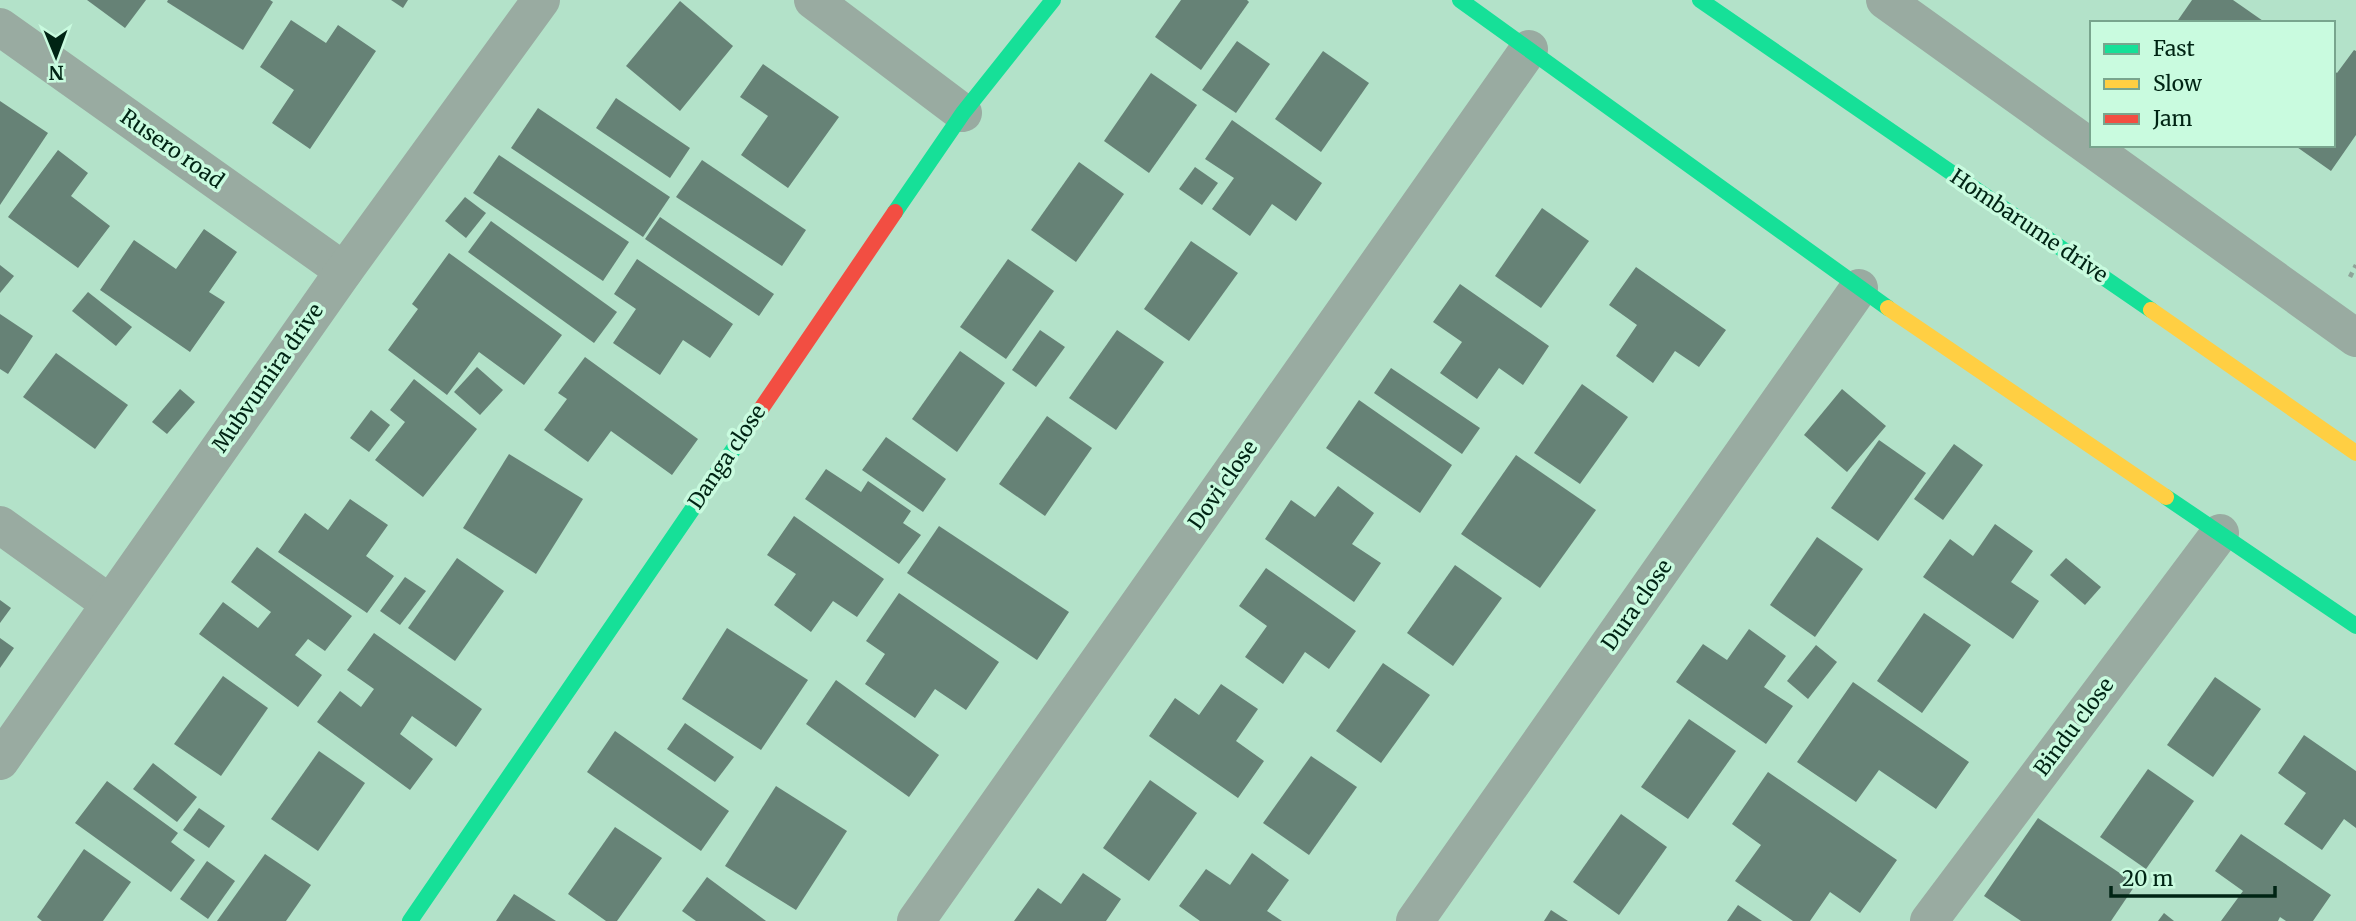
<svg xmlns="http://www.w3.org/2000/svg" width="2356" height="921" font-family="Merriweather,serif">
<rect width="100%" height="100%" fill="#b3e2c9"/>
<g fill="#668276">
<polygon points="87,0 146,0 125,28"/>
<polygon points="168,0 270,0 273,2 243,50 167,2"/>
<polygon points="391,0 408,0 403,8"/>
<polygon points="1181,0 1247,0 1249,2 1201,70 1155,37"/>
<polygon points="2192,0 2233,0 2266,23 2176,23"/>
<polygon points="680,1 733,46 680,111 626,66"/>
<polygon points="291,20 326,43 338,25 376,51 310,149 272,123 294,90 260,67"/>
<polygon points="1237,41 1270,64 1236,113 1202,90"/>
<polygon points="2354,50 2356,51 2356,135 2331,171 2294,145 2333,145 2333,70 2337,73"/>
<polygon points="1323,51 1369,83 1321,152 1275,119"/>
<polygon points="763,64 839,117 788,188 741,155 768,116 740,97"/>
<polygon points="1151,73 1197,105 1149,173 1104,141"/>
<polygon points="616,98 690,148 670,178 596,128"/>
<polygon points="0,101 48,133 0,205"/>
<polygon points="538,108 670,197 643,237 511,148"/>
<polygon points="1232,120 1322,183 1296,221 1272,204 1250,236 1212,209 1234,178 1205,159"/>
<polygon points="58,150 88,173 71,196 110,226 78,268 8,217"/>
<polygon points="499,155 629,242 603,281 473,193"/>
<polygon points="702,160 806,230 782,266 676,197"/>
<polygon points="1079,162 1124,194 1076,262 1031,230"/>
<polygon points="1195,167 1218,183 1202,205 1179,189"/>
<polygon points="465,197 486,213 466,238 445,221"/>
<polygon points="1542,208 1589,241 1541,308 1495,276"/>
<polygon points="660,217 774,294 759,316 645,239"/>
<polygon points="491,221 617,312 594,343 468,252"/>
<polygon points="204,229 237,252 209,292 225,302 190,352 100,290 134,240 176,269"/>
<polygon points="1191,241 1238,273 1189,341 1144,309"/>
<polygon points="449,253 562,335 524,385 479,352 447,395 388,350 418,309 412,304"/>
<polygon points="637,259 733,324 710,358 683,340 660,375 613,343 636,309 614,294"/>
<polygon points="1008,259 1054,291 1006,359 960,327"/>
<polygon points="0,265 14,276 0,293"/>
<polygon points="1636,267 1726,330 1699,367 1675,351 1653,383 1616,356 1637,325 1609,305"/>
<polygon points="1460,284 1549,346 1523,385 1499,368 1477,399 1440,373 1462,342 1433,322"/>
<polygon points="88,292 132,327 116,346 72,311"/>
<polygon points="0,314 33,336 8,374 0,369"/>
<polygon points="1040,330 1065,347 1036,387 1012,370"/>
<polygon points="1117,330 1164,362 1116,430 1069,398"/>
<polygon points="960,351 1005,383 957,452 912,419"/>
<polygon points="56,353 128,405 95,449 23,397"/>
<polygon points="585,357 698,439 672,475 611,431 588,462 544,430 567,399 558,393"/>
<polygon points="477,367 503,390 480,415 454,392"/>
<polygon points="1391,368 1480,428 1462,454 1374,393"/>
<polygon points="414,379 477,429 423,497 375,460 405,422 390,410"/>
<polygon points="1582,384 1628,417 1580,484 1534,453"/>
<polygon points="180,389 195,402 167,434 152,422"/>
<polygon points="1842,389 1886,426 1847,472 1804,435"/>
<polygon points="1359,400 1452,465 1420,513 1326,448"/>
<polygon points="371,410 390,425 369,452 350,438"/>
<polygon points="1047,416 1092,448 1045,516 999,484"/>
<polygon points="886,437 946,479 923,512 862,470"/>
<polygon points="1879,440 1926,473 1878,541 1831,508"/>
<polygon points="1954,444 1983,465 1943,520 1914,499"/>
<polygon points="509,454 583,499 536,574 463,528"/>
<polygon points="1516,455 1596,510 1540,588 1461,534"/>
<polygon points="826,469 861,492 868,481 911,511 903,523 921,535 899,564 805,499"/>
<polygon points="1338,486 1374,513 1352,544 1381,563 1354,602 1265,539 1291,500 1315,517"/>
<polygon points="350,499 388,525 366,556 394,576 367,613 278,552 305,513 328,530"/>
<polygon points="794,516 884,579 857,617 833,601 811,632 774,605 796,574 767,555"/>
<polygon points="1995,524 2033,551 2011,582 2039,601 2013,639 1923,577 1950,539 1973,556"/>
<polygon points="939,526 1069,612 1037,660 907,573"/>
<polygon points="1817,537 1863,569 1815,637 1770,605"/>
<polygon points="257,547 352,616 325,651 308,639 295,655 322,675 298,707 199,634 223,602 258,628 271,612 231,582"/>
<polygon points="457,558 504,591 455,661 408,628"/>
<polygon points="2066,558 2101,587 2085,605 2050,575"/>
<polygon points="1455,565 1502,598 1453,666 1407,633"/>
<polygon points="1266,568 1356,631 1329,669 1305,652 1283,684 1245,657 1267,626 1239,606"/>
<polygon points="405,577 426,591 400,625 380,611"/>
<polygon points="899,593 999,662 966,710 935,689 915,718 865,684 885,654 866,641"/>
<polygon points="0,600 11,608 0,623"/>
<polygon points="1924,613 1971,645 1922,713 1877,681"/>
<polygon points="727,628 808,680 761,750 682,699"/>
<polygon points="1749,629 1786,656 1764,687 1793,706 1766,744 1676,682 1703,644 1727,660"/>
<polygon points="374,633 482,709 456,747 412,716 400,734 433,759 410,790 317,722 340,691 361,707 374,689 347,670"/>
<polygon points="0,638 14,648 0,668"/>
<polygon points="1816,645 1837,662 1808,699 1787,681"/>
<polygon points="1383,663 1430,695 1381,763 1336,731"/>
<polygon points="223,676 268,708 221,776 174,744"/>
<polygon points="2215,677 2261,709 2213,777 2167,745"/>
<polygon points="836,680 939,755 909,797 806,724"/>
<polygon points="1853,682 1969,762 1936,809 1879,770 1856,802 1797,762"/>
<polygon points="1221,684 1258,709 1236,741 1264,761 1238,798 1149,736 1175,698 1199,715"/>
<polygon points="1689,719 1736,751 1688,819 1641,787"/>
<polygon points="685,723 734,757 715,782 667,749"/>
<polygon points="615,731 729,811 701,851 587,772"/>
<polygon points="2304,735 2356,771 2356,828 2344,819 2322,850 2284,824 2306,793 2278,773"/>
<polygon points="319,751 365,783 318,851 271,819"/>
<polygon points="1311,756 1357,787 1309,855 1263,823"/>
<polygon points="153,763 197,797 177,822 133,789"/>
<polygon points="2148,769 2194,801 2146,869 2100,837"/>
<polygon points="1768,772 1897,860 1860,913 1830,892 1810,921 1793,921 1735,881 1761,845 1732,824"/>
<polygon points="1150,780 1197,813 1149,881 1103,848"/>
<polygon points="107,781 178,833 171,842 195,860 171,892 75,823"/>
<polygon points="776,786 847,831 796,910 725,866"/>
<polygon points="199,808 225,826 209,848 183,830"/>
<polygon points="1621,814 1667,847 1619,915 1573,882"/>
<polygon points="2038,818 2136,884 2111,921 2021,921 1984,896"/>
<polygon points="615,827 662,858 617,921 606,921 568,894"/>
<polygon points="2241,834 2331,895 2313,921 2286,921 2280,917 2278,921 2221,921 2243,891 2215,871"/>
<polygon points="84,849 131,882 103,921 42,921 37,917"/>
<polygon points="1252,853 1289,880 1267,911 1282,921 1200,921 1179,906 1206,869 1230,885"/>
<polygon points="265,854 311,885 286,921 217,921"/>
<polygon points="207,861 235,881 208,919 180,899"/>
<polygon points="1083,873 1121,899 1106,921 1014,921 1038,888 1061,904"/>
<polygon points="707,877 766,921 696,921 682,911"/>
<polygon points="514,894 556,921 496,921"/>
<polygon points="1738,905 1762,921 1727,921"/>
<polygon points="1551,910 1568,921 1544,921"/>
<polygon points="2164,913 2174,921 2158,921"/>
</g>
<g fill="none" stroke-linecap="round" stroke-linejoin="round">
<polyline stroke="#8fa499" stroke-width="4.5" stroke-dasharray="5 5" stroke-linecap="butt" points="2350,277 2356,265"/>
<g stroke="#99aba1" stroke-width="38">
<polyline points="813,0 963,113"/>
<polyline points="1885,0 2356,338"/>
<polyline points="0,27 344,271"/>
<polyline points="0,525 109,603"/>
<polyline points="0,761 344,271 541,0"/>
<polyline points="916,921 1529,49"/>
<polyline points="1415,921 1859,288"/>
<polyline points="1929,921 2220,533"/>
</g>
<g stroke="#16e098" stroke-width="16">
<polyline points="1460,0 1888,308"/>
<polyline points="1700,0 2151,310"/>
<polyline points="895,212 963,113 1053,0"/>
<polyline points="2166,497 2356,626"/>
<polyline points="410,921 748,428"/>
</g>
<g stroke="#ffcf43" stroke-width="16">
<polyline points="1888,308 2166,497"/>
<polyline points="2151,310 2356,453"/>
</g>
<polyline stroke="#f24e42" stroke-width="16" points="748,428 895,212"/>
</g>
<g text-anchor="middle" stroke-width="7" stroke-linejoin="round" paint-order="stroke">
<g font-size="21" fill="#002414" stroke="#c9fbdf">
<text transform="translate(172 149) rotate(35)" y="7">Rusero road</text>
<text transform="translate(2029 226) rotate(34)" y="7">Hombarume drive</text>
<text transform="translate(268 378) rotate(-55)" y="7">Mubvumira drive</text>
<text transform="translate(727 457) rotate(-56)" y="7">Danga close</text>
<text transform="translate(1223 485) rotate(-55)" y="7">Dovi close</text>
<text transform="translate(1637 605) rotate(-55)" y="7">Dura close</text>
<text transform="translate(2074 727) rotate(-53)" y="7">Bindu close</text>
</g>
</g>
<rect x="2090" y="21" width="245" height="126" fill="#c9fbdf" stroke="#79a58e" stroke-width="2"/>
<rect x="2104" y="44" width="35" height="10" fill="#16e098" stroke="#79a58e" stroke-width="2"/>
<text x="2153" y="56" font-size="21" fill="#002414">Fast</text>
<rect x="2104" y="79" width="35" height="10" fill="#ffcf43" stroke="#79a58e" stroke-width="2"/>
<text x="2153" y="91" font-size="21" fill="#002414">Slow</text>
<rect x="2104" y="114" width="35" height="10" fill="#f24e42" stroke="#79a58e" stroke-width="2"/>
<text x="2153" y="126" font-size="21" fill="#002414">Jam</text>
<g transform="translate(56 56) rotate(179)" stroke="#c9fbdf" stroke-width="5" paint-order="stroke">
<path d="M0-5L12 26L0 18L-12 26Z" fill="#002414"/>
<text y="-10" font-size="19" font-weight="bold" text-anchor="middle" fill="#002414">N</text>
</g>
<path d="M2111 886v10h164v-10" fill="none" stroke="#002414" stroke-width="3.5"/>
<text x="2122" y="886" font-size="21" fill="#002414" stroke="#c9fbdf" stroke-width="5" paint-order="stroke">20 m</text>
</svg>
